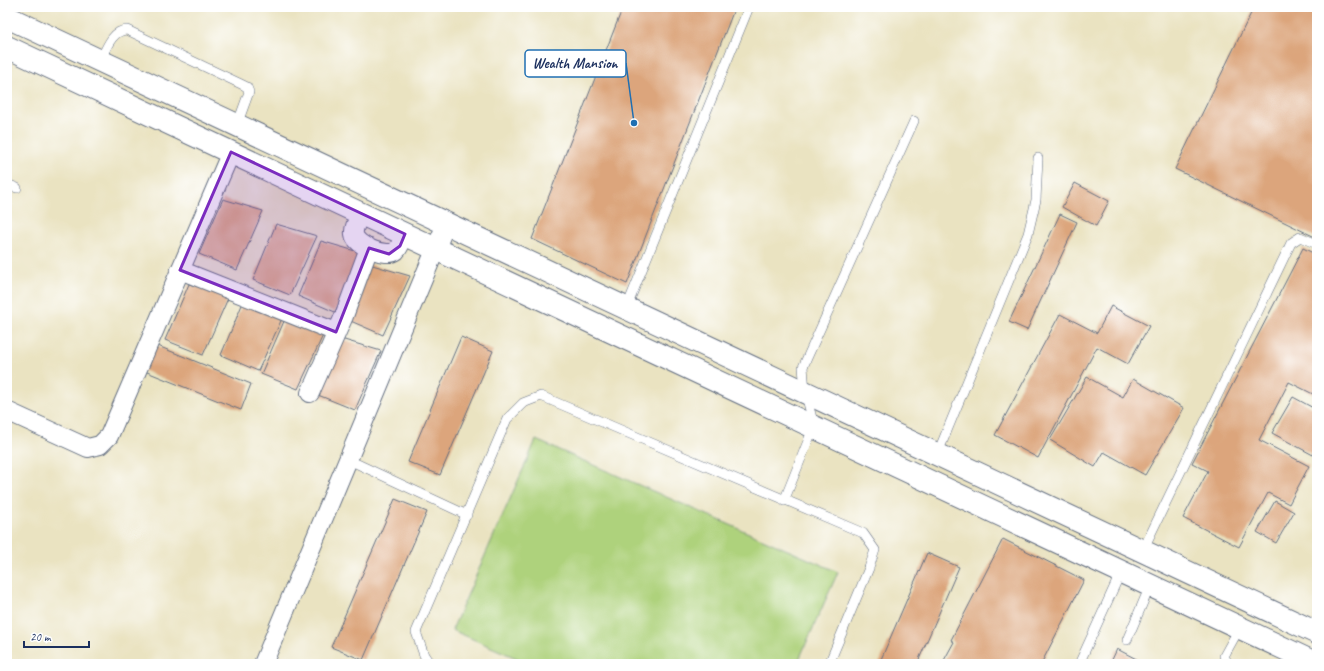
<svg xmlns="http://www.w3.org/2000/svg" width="1324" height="671" font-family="Caveat,sans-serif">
<rect width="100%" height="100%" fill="#fff"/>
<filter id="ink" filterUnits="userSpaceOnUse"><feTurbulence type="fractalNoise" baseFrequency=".025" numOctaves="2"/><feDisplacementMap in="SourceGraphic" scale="8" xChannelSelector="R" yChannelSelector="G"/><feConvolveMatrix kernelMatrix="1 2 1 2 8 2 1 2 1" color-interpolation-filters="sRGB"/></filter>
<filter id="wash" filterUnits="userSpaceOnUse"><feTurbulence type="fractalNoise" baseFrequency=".012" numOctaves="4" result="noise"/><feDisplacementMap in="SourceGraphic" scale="16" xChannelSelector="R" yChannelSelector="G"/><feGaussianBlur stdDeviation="0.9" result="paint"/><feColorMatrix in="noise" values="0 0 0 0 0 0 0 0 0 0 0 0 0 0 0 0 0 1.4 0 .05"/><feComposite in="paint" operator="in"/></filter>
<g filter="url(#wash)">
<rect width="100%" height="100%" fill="#eae3c1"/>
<polygon fill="#aed27c" stroke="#64806d" points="536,440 838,572 797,664 530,664 452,630"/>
<g id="blocks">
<g fill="#dca57b">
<polygon points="623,7 735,7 627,284 532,239"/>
<polygon points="1254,7 1317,7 1317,238 1175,169"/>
<polygon points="1075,183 1109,201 1096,226 1062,207"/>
<polygon points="223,199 263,211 237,270 199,254"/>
<polygon points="1060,214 1077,222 1027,330 1009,322"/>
<polygon points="276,224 317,236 290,295 253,280"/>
<polygon points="321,241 362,253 335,312 298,296"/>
<polygon points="1303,248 1317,255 1317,396 1289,382 1259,440 1309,466 1289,504 1268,493 1239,547 1183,518 1208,471 1192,463"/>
<polygon points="369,264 410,276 383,335 346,319"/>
<polygon points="189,284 229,296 203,355 165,340"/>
<polygon points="244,300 285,312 258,371 221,355"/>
<polygon points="1111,306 1149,326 1128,364 1097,347 1038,458 995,435 1060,314 1097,333"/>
<polygon points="285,319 325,331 298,389 261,374"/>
<polygon points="461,337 493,351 440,475 408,462"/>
<polygon points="341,339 381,351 355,410 318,395"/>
<polygon points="153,344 251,384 241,410 142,370"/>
<polygon points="1087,377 1123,397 1133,379 1184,408 1145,475 1104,452 1095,467 1050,440"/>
<polygon points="1293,397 1317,410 1317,448 1313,455 1272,433"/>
<polygon points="395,499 427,512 363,660 331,647"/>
<polygon points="1275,501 1294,512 1276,543 1257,532"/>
<polygon points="1003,539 1084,580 1041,664 942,664 954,642 951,640"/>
<polygon points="927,553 959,567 917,664 879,664"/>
<polygon points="1117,649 1146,664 1110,664"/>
</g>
</g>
</g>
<g filter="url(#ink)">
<use href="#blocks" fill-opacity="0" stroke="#636e81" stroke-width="1"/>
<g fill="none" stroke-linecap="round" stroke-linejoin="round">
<defs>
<g id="service">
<path d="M 100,61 C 106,49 112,30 127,30 L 241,84 L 247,87 L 249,92 L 237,125"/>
<polyline points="7,184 17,188"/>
<polyline points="626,309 749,7"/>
<polyline points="937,455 1028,234 1036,200 1038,158"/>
<polyline points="349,460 467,515"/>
<polyline points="784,501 814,426 805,391 803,367 914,121"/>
<polyline points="1142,552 1291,243 1300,237 1317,244"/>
<polyline points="1127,640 1150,586"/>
<polyline points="430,664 424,655 416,632 507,419 523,403 541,396 863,533 875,550 869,568 829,664"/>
<polyline points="1079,664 1121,572"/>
<polyline points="1228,664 1224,656 1240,627"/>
</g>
<g id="minor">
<path d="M 361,214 C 358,220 353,227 354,234 C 355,246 387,258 396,251 C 400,247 402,240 405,234"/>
<polyline points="180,270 336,332"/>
<polyline points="310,393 344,316 369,248"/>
<polyline points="7,411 88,448 100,445 109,436 231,152"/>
<polyline points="263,664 446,224"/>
</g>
<g id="tertiary">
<polyline points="7,17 1317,633"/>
<polyline points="7,47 1317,664"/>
</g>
</defs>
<use href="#service" stroke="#636e81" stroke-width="10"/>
<use href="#minor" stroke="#636e81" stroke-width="20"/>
<use href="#tertiary" stroke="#636e81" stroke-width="24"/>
<use href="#service" stroke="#fff" stroke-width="9"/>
<use href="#minor" stroke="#fff" stroke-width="18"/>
<use href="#tertiary" stroke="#fff" stroke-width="22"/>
</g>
</g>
<path fill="#7b2cbf" fill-opacity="0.2" stroke="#7b2cbf" stroke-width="3" stroke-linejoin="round" d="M 231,152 L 405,234 L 400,246 L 389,254 L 369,248 L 336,332 L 180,270 Z"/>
<path fill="none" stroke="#1f6fb2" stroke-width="1.5" d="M634 123L626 63"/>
<circle fill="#1f6fb2" stroke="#fff" stroke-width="1.5" cx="634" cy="123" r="4"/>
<rect fill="#fff" stroke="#1f6fb2" stroke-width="1.5" x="525" y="50" width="101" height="27" rx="4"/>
<g font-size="15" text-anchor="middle" font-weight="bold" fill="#1b2f5e">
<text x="575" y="68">Wealth Mansion</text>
</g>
<rect width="1324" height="671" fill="none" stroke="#fff" stroke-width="24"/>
<path d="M24 641v6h65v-6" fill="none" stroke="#1b2f5e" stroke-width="2"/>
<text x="30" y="641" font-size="12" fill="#1b2f5e" stroke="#ffffff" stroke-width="3" paint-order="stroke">20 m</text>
</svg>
